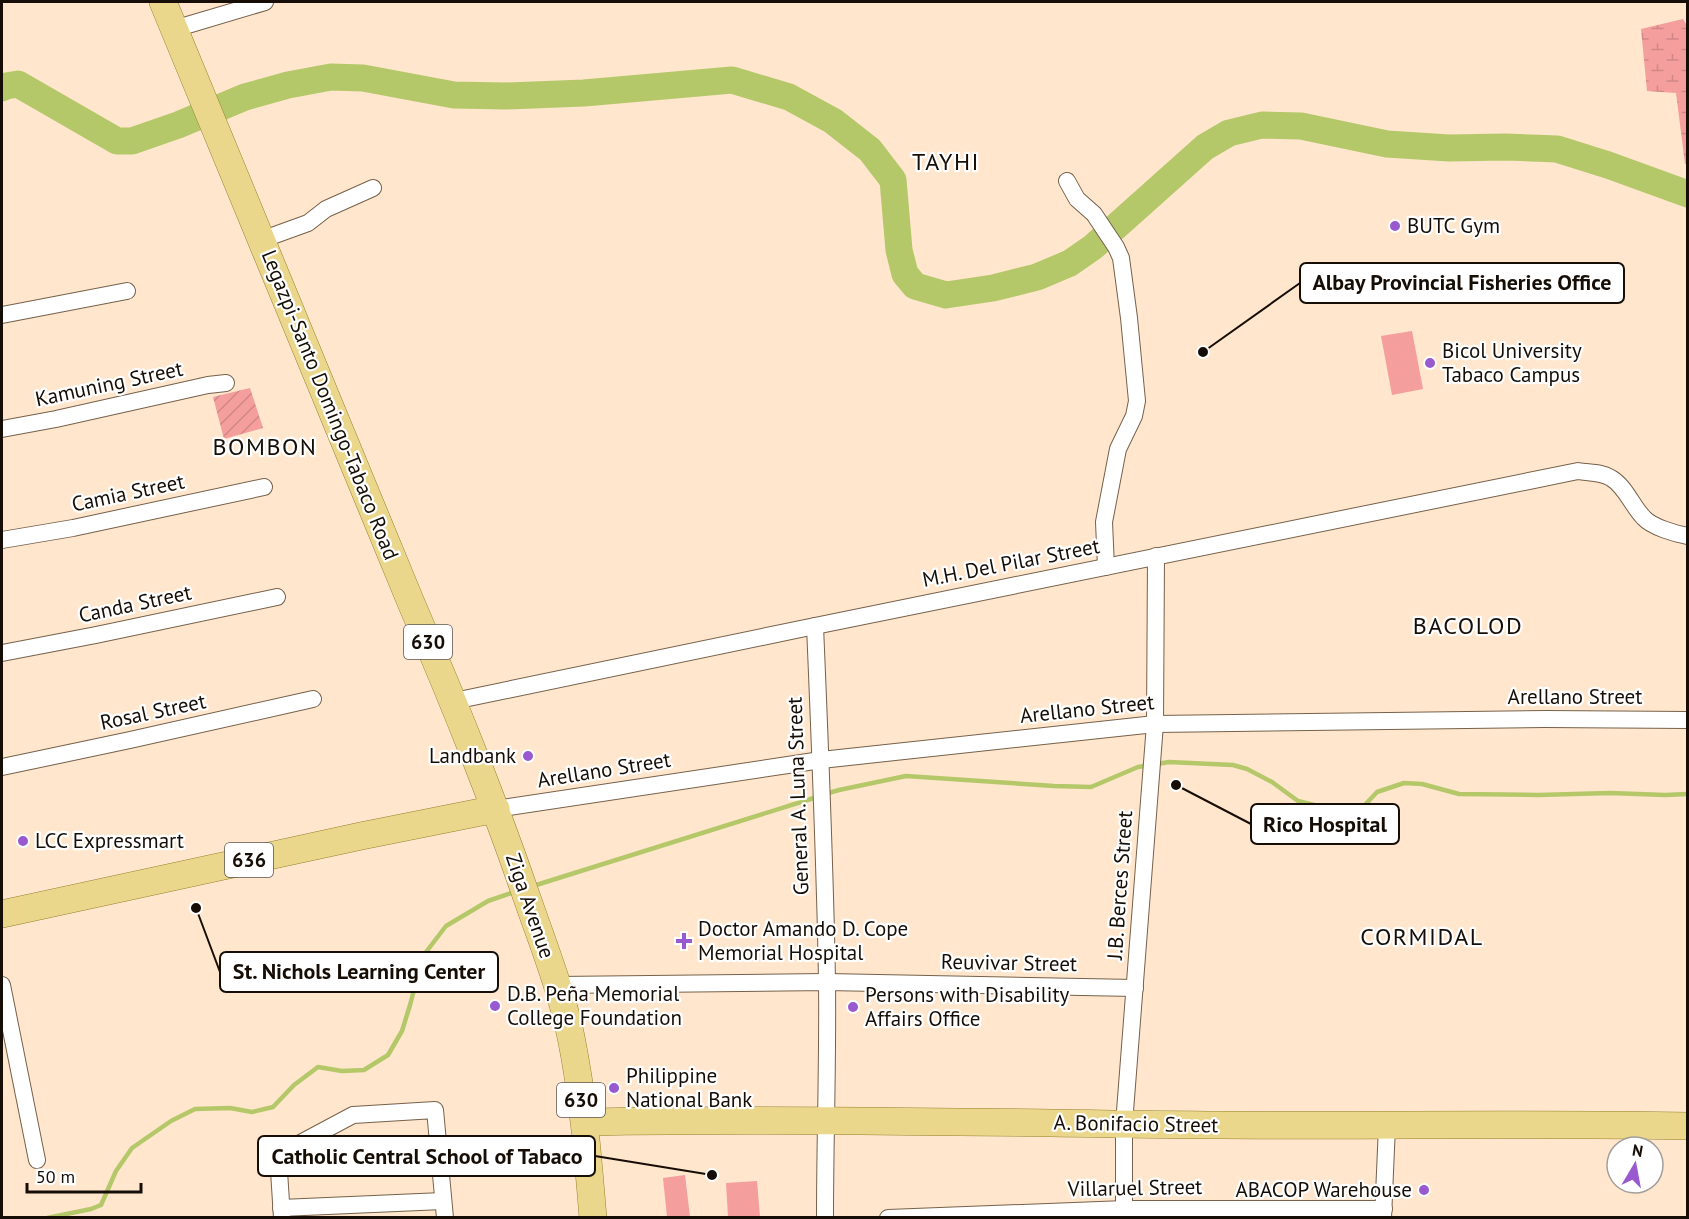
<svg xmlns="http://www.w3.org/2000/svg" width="1689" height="1219" font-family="'PT Sans',sans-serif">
<defs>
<pattern id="wetland-marsh" width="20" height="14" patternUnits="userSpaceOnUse" patternTransform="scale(1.5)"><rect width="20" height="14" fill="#f49e9d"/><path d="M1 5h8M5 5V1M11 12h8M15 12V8" fill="none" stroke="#d08786"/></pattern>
<pattern id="garden-furrows" width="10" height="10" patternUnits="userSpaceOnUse" patternTransform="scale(1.5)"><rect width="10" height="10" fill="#f49e9d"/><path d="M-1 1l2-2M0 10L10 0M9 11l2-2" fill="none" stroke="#d08786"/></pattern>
</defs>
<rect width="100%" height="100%" fill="#ffe6cc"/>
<g fill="#f49e9d">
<polygon points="1412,331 1423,389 1392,395 1381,336"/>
<polygon points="685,1175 690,1217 667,1217 663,1178"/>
<polygon points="757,1181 760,1217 728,1217 726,1183"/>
</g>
<polygon fill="url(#wetland-marsh)" points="1683,19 1688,27 1687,164 1685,164 1676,93 1647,91 1641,29"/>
<polygon fill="url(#garden-furrows)" points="250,388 263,428 224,439 213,397"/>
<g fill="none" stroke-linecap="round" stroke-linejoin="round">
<g stroke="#b4c869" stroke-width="4.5">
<polyline points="825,794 839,790 906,776 1054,786 1091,787 1138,767 1169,762 1233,765 1247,769 1272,782 1298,801 1347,813 1363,807 1377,792 1404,783 1422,784 1459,794 1538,795 1610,793 1665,795 1688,794"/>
<polyline points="533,886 817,797"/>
<polyline points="47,1218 91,1209 101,1205 116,1171 132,1148 171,1121 195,1109 230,1108 252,1112 273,1107 294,1085 318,1067 342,1071 364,1070 388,1055 402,1031 410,1005 423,956 446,926 488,901 517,891"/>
</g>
<polyline stroke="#b4c869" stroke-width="27" points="2,88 6,86 18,84 117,141 132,141 178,125 245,97 288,85 331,77 363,78 454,95 506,96 584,93 732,80 789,97 833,121 870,150 893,180 899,250 905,274 915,286 946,295 993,288 1037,277 1070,263 1093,247 1205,147 1229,133 1262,125 1301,126 1387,144 1449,148 1505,147 1557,149 1608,165 1688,194"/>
<defs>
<g id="minor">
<polyline points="174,29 265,2"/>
<polyline points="1067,181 1077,199 1094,214 1116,247 1121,258 1129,318 1137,401 1134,416 1118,449 1104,522 1106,567"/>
<polyline points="261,240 308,223 326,209 373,188"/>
<polyline points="2,315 127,291"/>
<polyline points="2,429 56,419 208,385 226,383"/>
<polyline points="2,540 73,528 264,487"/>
<path d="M 815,626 C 820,744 825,862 827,981 C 828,1059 825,1139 825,1218"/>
<polyline points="2,653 96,635 277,597"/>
<path d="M 454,701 L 815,626 L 1578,471 C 1589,473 1602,472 1611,478 C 1626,487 1632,506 1644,518 C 1652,527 1676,534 1688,536"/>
<polyline points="2,767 130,740 313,699"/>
<polyline points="496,809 821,760 1155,724 1545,719 1688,720"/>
<polyline points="2,985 37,1160"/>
<polyline points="558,985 827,982 1135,988"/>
<polyline points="281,1208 443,1201"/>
<polyline points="282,1218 278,1155 353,1115 435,1110 445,1218"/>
<polyline points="888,1218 1125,1209 1384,1209"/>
<polyline points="1124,1218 1124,1124 1155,724 1156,556"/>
<polyline points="1383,1218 1387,1126"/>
</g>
<g id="primary">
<path d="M 163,2 L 412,605 C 454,702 493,799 527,898 C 543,944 561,989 571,1037 C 583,1096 588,1157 593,1218"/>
<polyline points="2,914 361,836 496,809"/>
<path d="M 585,1122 C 797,1118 1010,1123 1222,1125 C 1377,1126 1532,1123 1688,1126"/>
</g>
</defs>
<use href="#minor" stroke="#76614a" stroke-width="18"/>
<use href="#primary" stroke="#97802c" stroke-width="28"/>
<use href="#minor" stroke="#fff" stroke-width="16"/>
<use href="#primary" stroke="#ebd78c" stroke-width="27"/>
</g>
<g fill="#9959cf" stroke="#fff" stroke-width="2">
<circle cx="1395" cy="226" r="6"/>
<circle cx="1430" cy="363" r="6"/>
<circle cx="528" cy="756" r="6"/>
<circle cx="23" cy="841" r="6"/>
<path d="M681 932h6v6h6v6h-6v6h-6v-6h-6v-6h6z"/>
<circle cx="495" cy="1006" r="6"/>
<circle cx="853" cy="1007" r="6"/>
<circle cx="614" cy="1088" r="6"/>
<circle cx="1424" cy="1190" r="6"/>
</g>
<g text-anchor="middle" stroke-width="4.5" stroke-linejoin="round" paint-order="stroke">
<g fill="#fff" stroke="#5c5651" stroke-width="1.5">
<rect x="404" y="625" width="48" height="34" rx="4.5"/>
<rect x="225" y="843" width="48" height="34" rx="4.5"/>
<rect x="557" y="1083" width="48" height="34" rx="4.5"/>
</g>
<g font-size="20" font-weight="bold" fill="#160e06">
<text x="428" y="649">630</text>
<text x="249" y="867">636</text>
<text x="581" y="1107">630</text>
</g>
<g font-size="21" fill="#160e06" stroke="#fff" text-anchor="start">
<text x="1407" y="233">BUTC Gym</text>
<text x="1442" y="358">Bicol University<tspan x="1442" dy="24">Tabaco Campus</tspan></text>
<text x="516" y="763" text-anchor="end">Landbank</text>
<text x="35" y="848">LCC Expressmart</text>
<text x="698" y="936">Doctor Amando D. Cope<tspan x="698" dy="24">Memorial Hospital</tspan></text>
<text x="507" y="1001">D.B. Peña Memorial<tspan x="507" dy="24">College Foundation</tspan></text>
<text x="865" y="1002">Persons with Disability<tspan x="865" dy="24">Affairs Office</tspan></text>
<text x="626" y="1083">Philippine<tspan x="626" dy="24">National Bank</tspan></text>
<text x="1412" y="1197" text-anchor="end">ABACOP Warehouse</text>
</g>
<g font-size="21" fill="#160e06" stroke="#fff">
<text transform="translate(109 384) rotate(-12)" y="7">Kamuning Street</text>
<text transform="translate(330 405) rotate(68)" y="7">Legazpi-Santo Domingo-Tabaco Road</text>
<text transform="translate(128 493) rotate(-12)" y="7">Camia Street</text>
<text transform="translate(1011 563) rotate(-11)" y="7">M.H. Del Pilar Street</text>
<text transform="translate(135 604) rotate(-12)" y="7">Canda Street</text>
<text x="1575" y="704">Arellano Street</text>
<text transform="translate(1087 709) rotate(-6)" y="7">Arellano Street</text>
<text transform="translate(153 712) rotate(-12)" y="7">Rosal Street</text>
<text transform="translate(604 770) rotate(-9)" y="7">Arellano Street</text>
<text transform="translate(798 796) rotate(-92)" y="7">General A. Luna Street</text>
<text transform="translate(1120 885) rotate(-86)" y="7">J.B. Berces Street</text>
<text transform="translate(530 906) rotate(71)" y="7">Ziga Avenue</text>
<text transform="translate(1009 963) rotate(1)" y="7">Reuvivar Street</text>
<text transform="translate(1136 1124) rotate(1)" y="7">A. Bonifacio Street</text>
<text transform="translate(1135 1188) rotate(-1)" y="7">Villaruel Street</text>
</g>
<g font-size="24" letter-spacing="1.5" fill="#160e06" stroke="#fff">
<text x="946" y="170">TAYHI</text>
<text x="265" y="455">BOMBON</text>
<text x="1468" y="634">BACOLOD</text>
<text x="1422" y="945">CORMIDAL</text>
</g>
</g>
<path fill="none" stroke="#160e06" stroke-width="2" d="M1203 352L1300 283M1176 785L1251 824M196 908L220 972M712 1175L595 1156"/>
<g fill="#160e06" stroke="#fff" stroke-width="2">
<circle cx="1203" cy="352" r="6"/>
<circle cx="1176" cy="785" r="6"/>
<circle cx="196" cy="908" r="6"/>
<circle cx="712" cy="1175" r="6"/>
</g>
<g fill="#fff" stroke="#160e06" stroke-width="2">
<rect x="1300" y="263" width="324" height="40" rx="6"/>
<rect x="1251" y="804" width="148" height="40" rx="6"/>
<rect x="220" y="952" width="278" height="40" rx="6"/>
<rect x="258" y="1136" width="337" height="40" rx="6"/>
</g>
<g font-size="22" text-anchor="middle" font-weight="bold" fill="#160e06">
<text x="1462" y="290">Albay Provincial Fisheries Office</text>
<text x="1325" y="832">Rico Hospital</text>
<text x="359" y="979">St. Nichols Learning Center</text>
<text x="427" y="1164">Catholic Central School of Tabaco</text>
</g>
<rect width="1689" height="1219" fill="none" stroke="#160e06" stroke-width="6"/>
<g transform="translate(1635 1165) rotate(10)"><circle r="28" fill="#ffffff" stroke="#a29f9b" stroke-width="1.5"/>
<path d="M0-4.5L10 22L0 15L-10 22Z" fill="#9959cf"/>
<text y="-9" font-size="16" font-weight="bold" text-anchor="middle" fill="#160e06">N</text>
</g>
<path d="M27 1183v9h114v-9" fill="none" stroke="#160e06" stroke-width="3"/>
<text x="36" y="1183" font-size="18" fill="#160e06" stroke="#ffffff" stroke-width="4.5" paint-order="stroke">50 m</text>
</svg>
